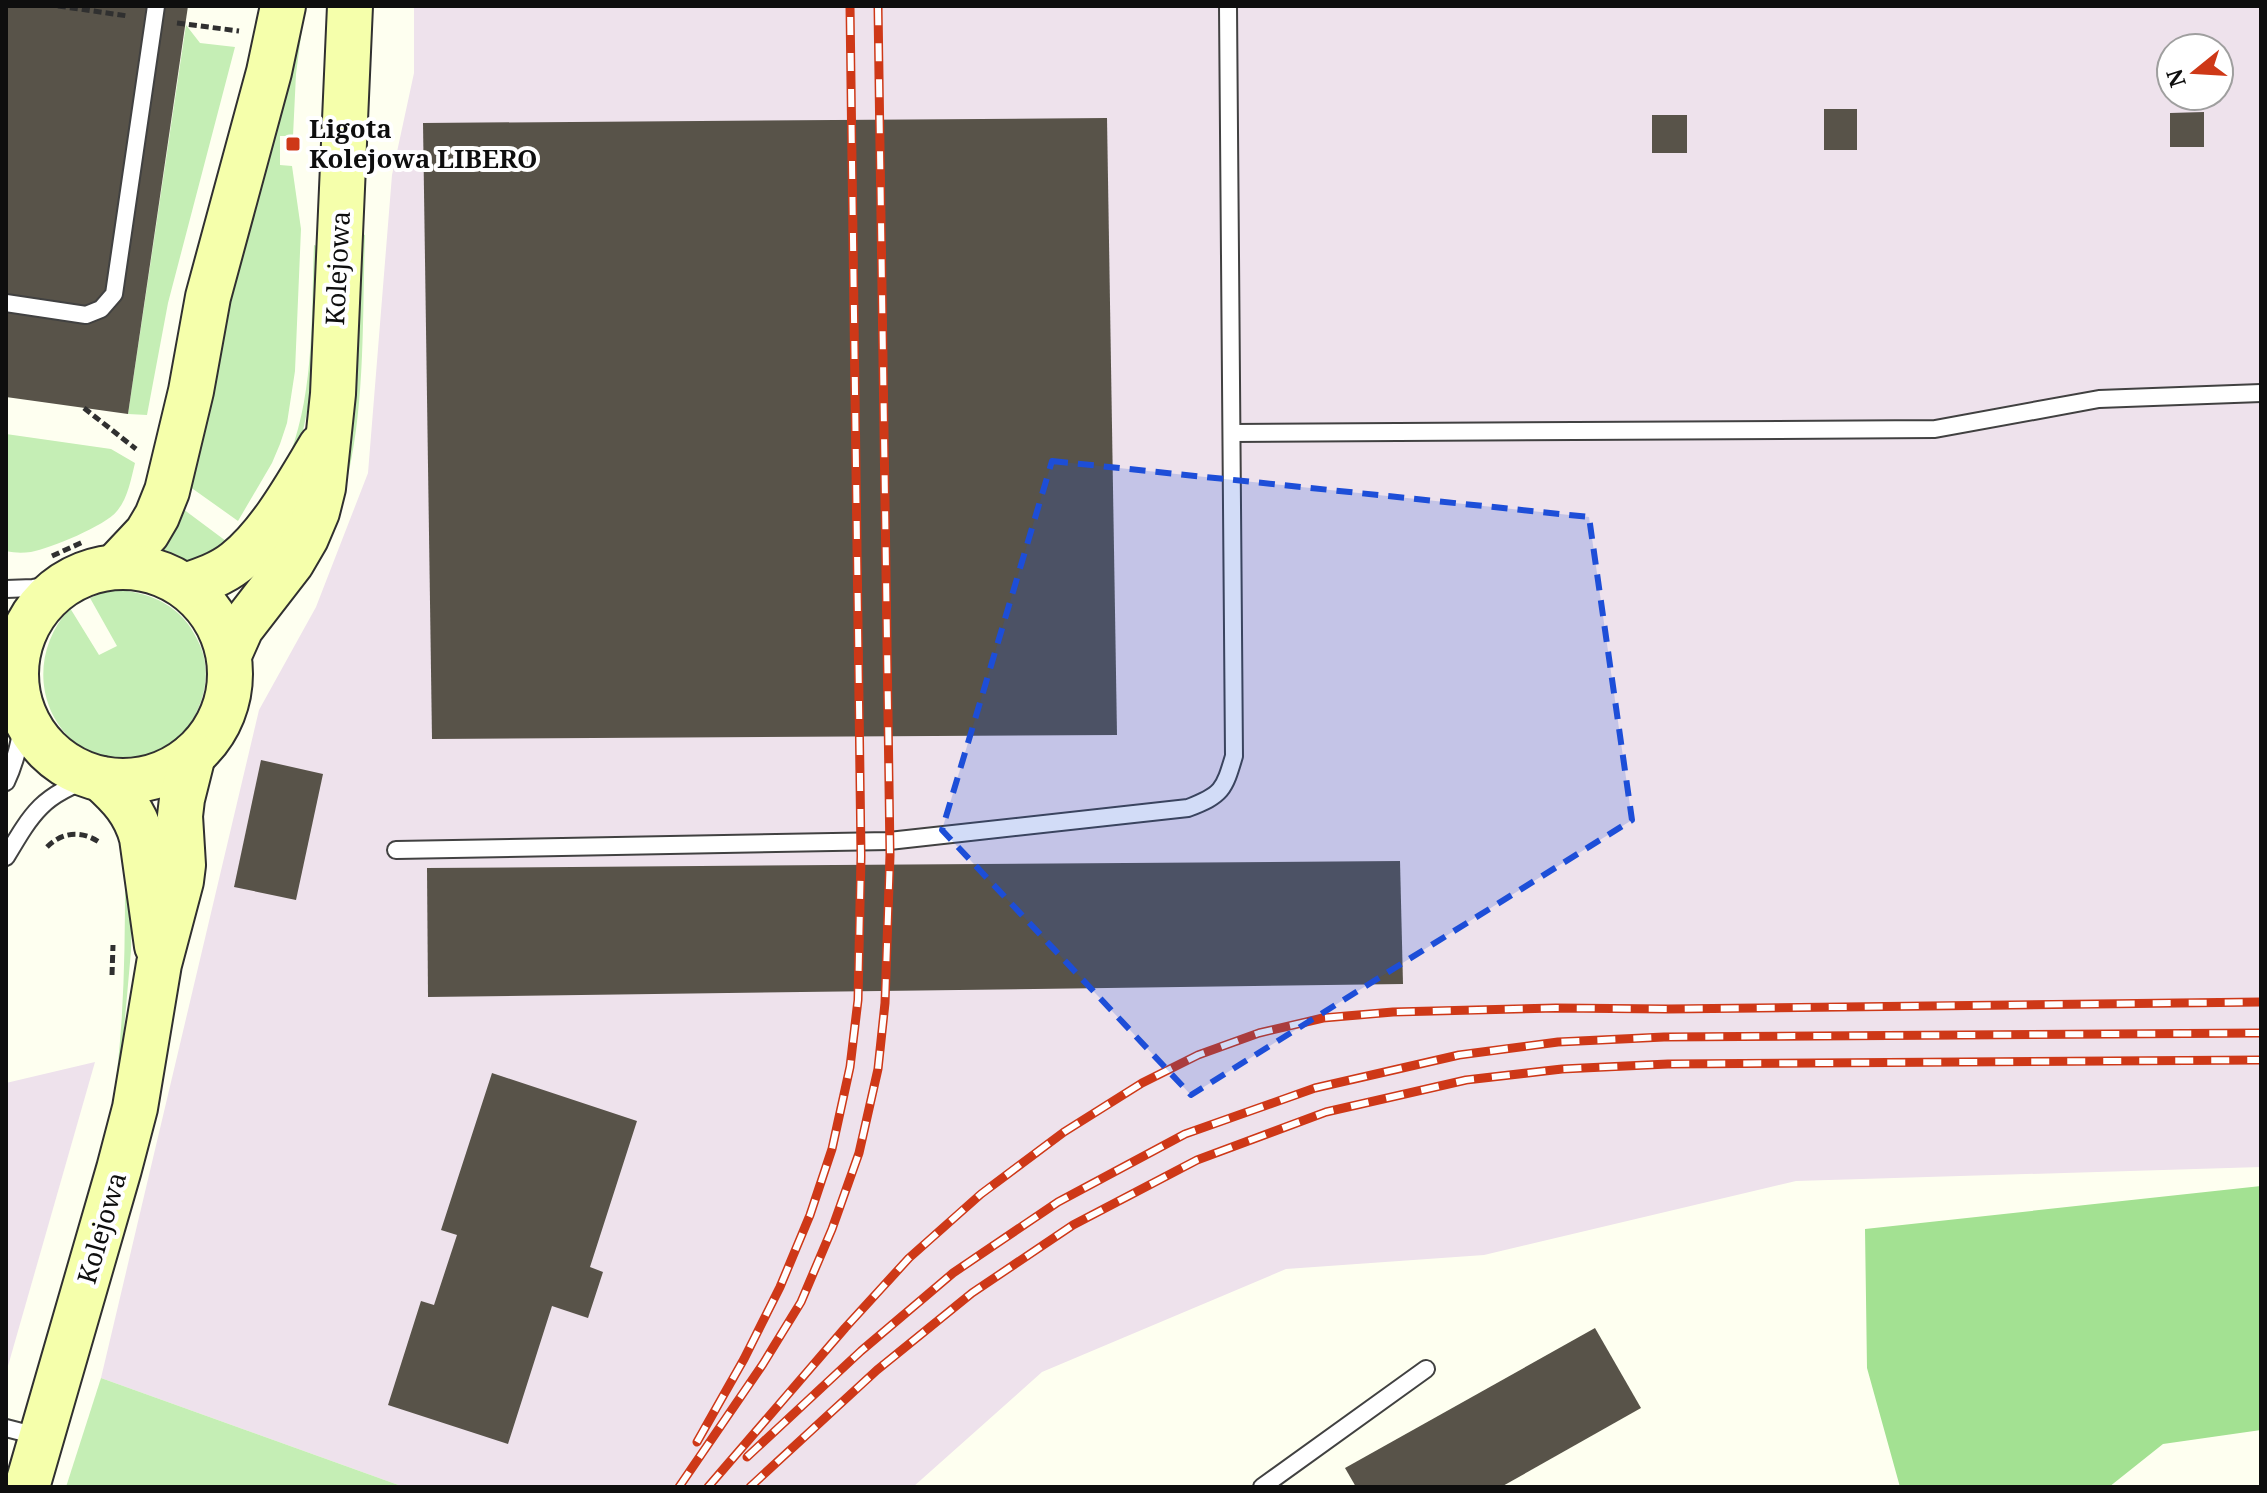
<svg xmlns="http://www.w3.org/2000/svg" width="2267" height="1493" font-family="'Noto Serif',serif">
<rect width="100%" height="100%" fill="#fefff0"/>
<g fill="#eee2ec" fill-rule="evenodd">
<path d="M 414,6 L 2261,6 L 2261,1167 L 1796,1181 L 1484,1255 L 1286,1269 L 1042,1372 L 913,1487 L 404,1487 L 101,1378 L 259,710 L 316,607 L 368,473 L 392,175 L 414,73 ZM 2171,48 L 2219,48 L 2219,96 L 2171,96 Z"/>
<polygon points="95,1062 6,1373 6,1083"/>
</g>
<g fill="#c5eeb5">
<polygon points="300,6 305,6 296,74 293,136 280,136 280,165 292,166 301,229 295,371 287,423 280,444 272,463 238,521 186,484 217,344"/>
<polygon points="186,25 200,43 235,47 168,303 147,415 128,414"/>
<path d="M 363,234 L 365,235 C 362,318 366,407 345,488 L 358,270 Z"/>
<path d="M 314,245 L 317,246 L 314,366 L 311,393 L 301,440 L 285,467 C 315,398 311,319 314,245 Z"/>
<path d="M 6,434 L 111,449 L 135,463 C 131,479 128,498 117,511 C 105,526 51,548 31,552 C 22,553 15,553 6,551 Z"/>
<path d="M 179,506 L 234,547 C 200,561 192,567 155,557 Z"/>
<path d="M 119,590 C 153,593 182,607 197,639 C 209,661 208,686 198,709 C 192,724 181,737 167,745 C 80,799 0,686 70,608 L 99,655 L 117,646 L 90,598 L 102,593 Z"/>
<path d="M 132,879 L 131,951 L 122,1052 L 114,1111 L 39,1368 L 112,1108 C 124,1033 125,957 125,881 Z"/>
<polygon points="101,1378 404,1487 66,1487"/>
</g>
<polygon fill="#a3e192" points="2261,1186 2261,1430 2163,1444 2109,1487 1900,1487 1867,1368 1865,1229"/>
<g fill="#585349">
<polygon points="6,6 188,6 128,414 6,397"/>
<rect x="1824" y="109" width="33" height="41"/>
<polygon points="2204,112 2204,147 2170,147 2170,113"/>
<rect x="1652" y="115" width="35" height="38"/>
<polygon points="1107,118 1117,735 432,739 423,123"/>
<polygon points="261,760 323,774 296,900 234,887"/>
<polygon points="1400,861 1403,984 428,997 427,868"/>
<polygon points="492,1073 637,1121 590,1267 603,1272 588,1318 552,1306 508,1444 388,1405 421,1301 434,1305 457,1235 441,1230"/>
<polygon points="1595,1328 1641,1408 1501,1487 1356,1487 1345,1468"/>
</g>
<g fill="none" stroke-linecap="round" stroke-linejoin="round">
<defs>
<g id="lane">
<polyline points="6,303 86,315 101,309 114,294 156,6"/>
<polyline points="1232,433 1935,429 2099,399 2261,393"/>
<polyline points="6,589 33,588 65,583"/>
<polyline points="6,671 15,681"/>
<path d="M 6,782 C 16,761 20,740 24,717"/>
<path d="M 396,850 L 889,841 L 1188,808 C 1222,795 1224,790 1234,756 L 1228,6"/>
<path d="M 6,857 C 32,813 43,794 93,778"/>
<polyline points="6,1428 41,1437"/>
<polyline points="1262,1487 1426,1369"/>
</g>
<g id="secondary">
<polyline points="116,566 147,533 157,516 167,491 191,391 208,297 269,72 283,6"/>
<circle cx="123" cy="674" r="107"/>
<path d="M 185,586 C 203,580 221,574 236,562 C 271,534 298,484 321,446"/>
<polyline points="229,655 241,628 292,562 306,538 317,512 323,488 333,394 350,6"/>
<path d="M 101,779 C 121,797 135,812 142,838 L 157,946"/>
<polyline points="27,1487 119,1169 135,1108 159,964 181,881 183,865 180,816 182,799 193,755"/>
</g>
</defs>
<use href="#lane" stroke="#414141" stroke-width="20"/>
<use href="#secondary" stroke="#303030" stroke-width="48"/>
<g stroke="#303030" stroke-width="5" stroke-dasharray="8 4" stroke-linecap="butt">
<polyline points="58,6 128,16"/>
<polyline points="177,23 239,31"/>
<polyline points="84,408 136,449"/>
<polyline points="52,556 83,542"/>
<path d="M 47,847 C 62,832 81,830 99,842"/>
<polyline points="112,975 113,945"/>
</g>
<use href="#lane" stroke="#fff" stroke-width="16"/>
<use href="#secondary" stroke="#f5ffab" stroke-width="44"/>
<defs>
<g id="rail">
<polyline points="697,1442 744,1359 780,1287 810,1215 832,1149 850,1067 858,1000 861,856 850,6"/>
<polyline points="747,1457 861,1351 953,1273 1058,1202 1185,1134 1315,1088 1459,1055 1558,1042 1664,1037 2261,1033"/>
<polyline points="679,1487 763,1364 801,1302 832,1229 859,1153 878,1069 885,1003 890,855 878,6"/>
<polyline points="708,1487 845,1328 909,1258 981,1194 1064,1132 1142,1083 1198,1055 1259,1033 1323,1018 1393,1012 1556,1008 1668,1009 2261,1002"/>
<polyline points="750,1487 877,1370 972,1293 1073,1225 1197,1160 1326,1112 1466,1080 1562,1069 1668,1064 2261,1060"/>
</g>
</defs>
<use href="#rail" stroke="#ce3817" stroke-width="9"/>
<use href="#rail" stroke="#fff" stroke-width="6" stroke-dasharray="18" stroke-linecap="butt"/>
</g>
<path fill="#1d4ed8" fill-opacity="0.2" stroke="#1d4ed8" stroke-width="6" stroke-dasharray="16 10" stroke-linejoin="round" d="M 1052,461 L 1589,517 L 1632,820 L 1191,1095 L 942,830 Z"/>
<rect fill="#ce3817" stroke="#fff" stroke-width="3" x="285" y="136" width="16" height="16" rx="4"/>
<g text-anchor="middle" stroke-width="8" stroke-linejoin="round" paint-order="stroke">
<g font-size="26" font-weight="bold" fill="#0e0e0e" stroke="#fff" text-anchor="start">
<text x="309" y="138">Ligota<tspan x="309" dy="30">Kolejowa LIBERO</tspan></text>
</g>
<g font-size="26" fill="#0e0e0e" stroke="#fff">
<text transform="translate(338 268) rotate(-87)" y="9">Kolejowa</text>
<text transform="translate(102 1228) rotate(-74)" y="9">Kolejowa</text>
</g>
</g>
<rect width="2267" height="1493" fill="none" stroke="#0e0e0e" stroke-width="16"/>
<g transform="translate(2195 72) rotate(252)"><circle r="38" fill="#ffffff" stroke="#9f9f9f" stroke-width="2"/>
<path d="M0-6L14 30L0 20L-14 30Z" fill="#ce3817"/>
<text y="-12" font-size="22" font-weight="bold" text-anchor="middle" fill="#0e0e0e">N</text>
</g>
</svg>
